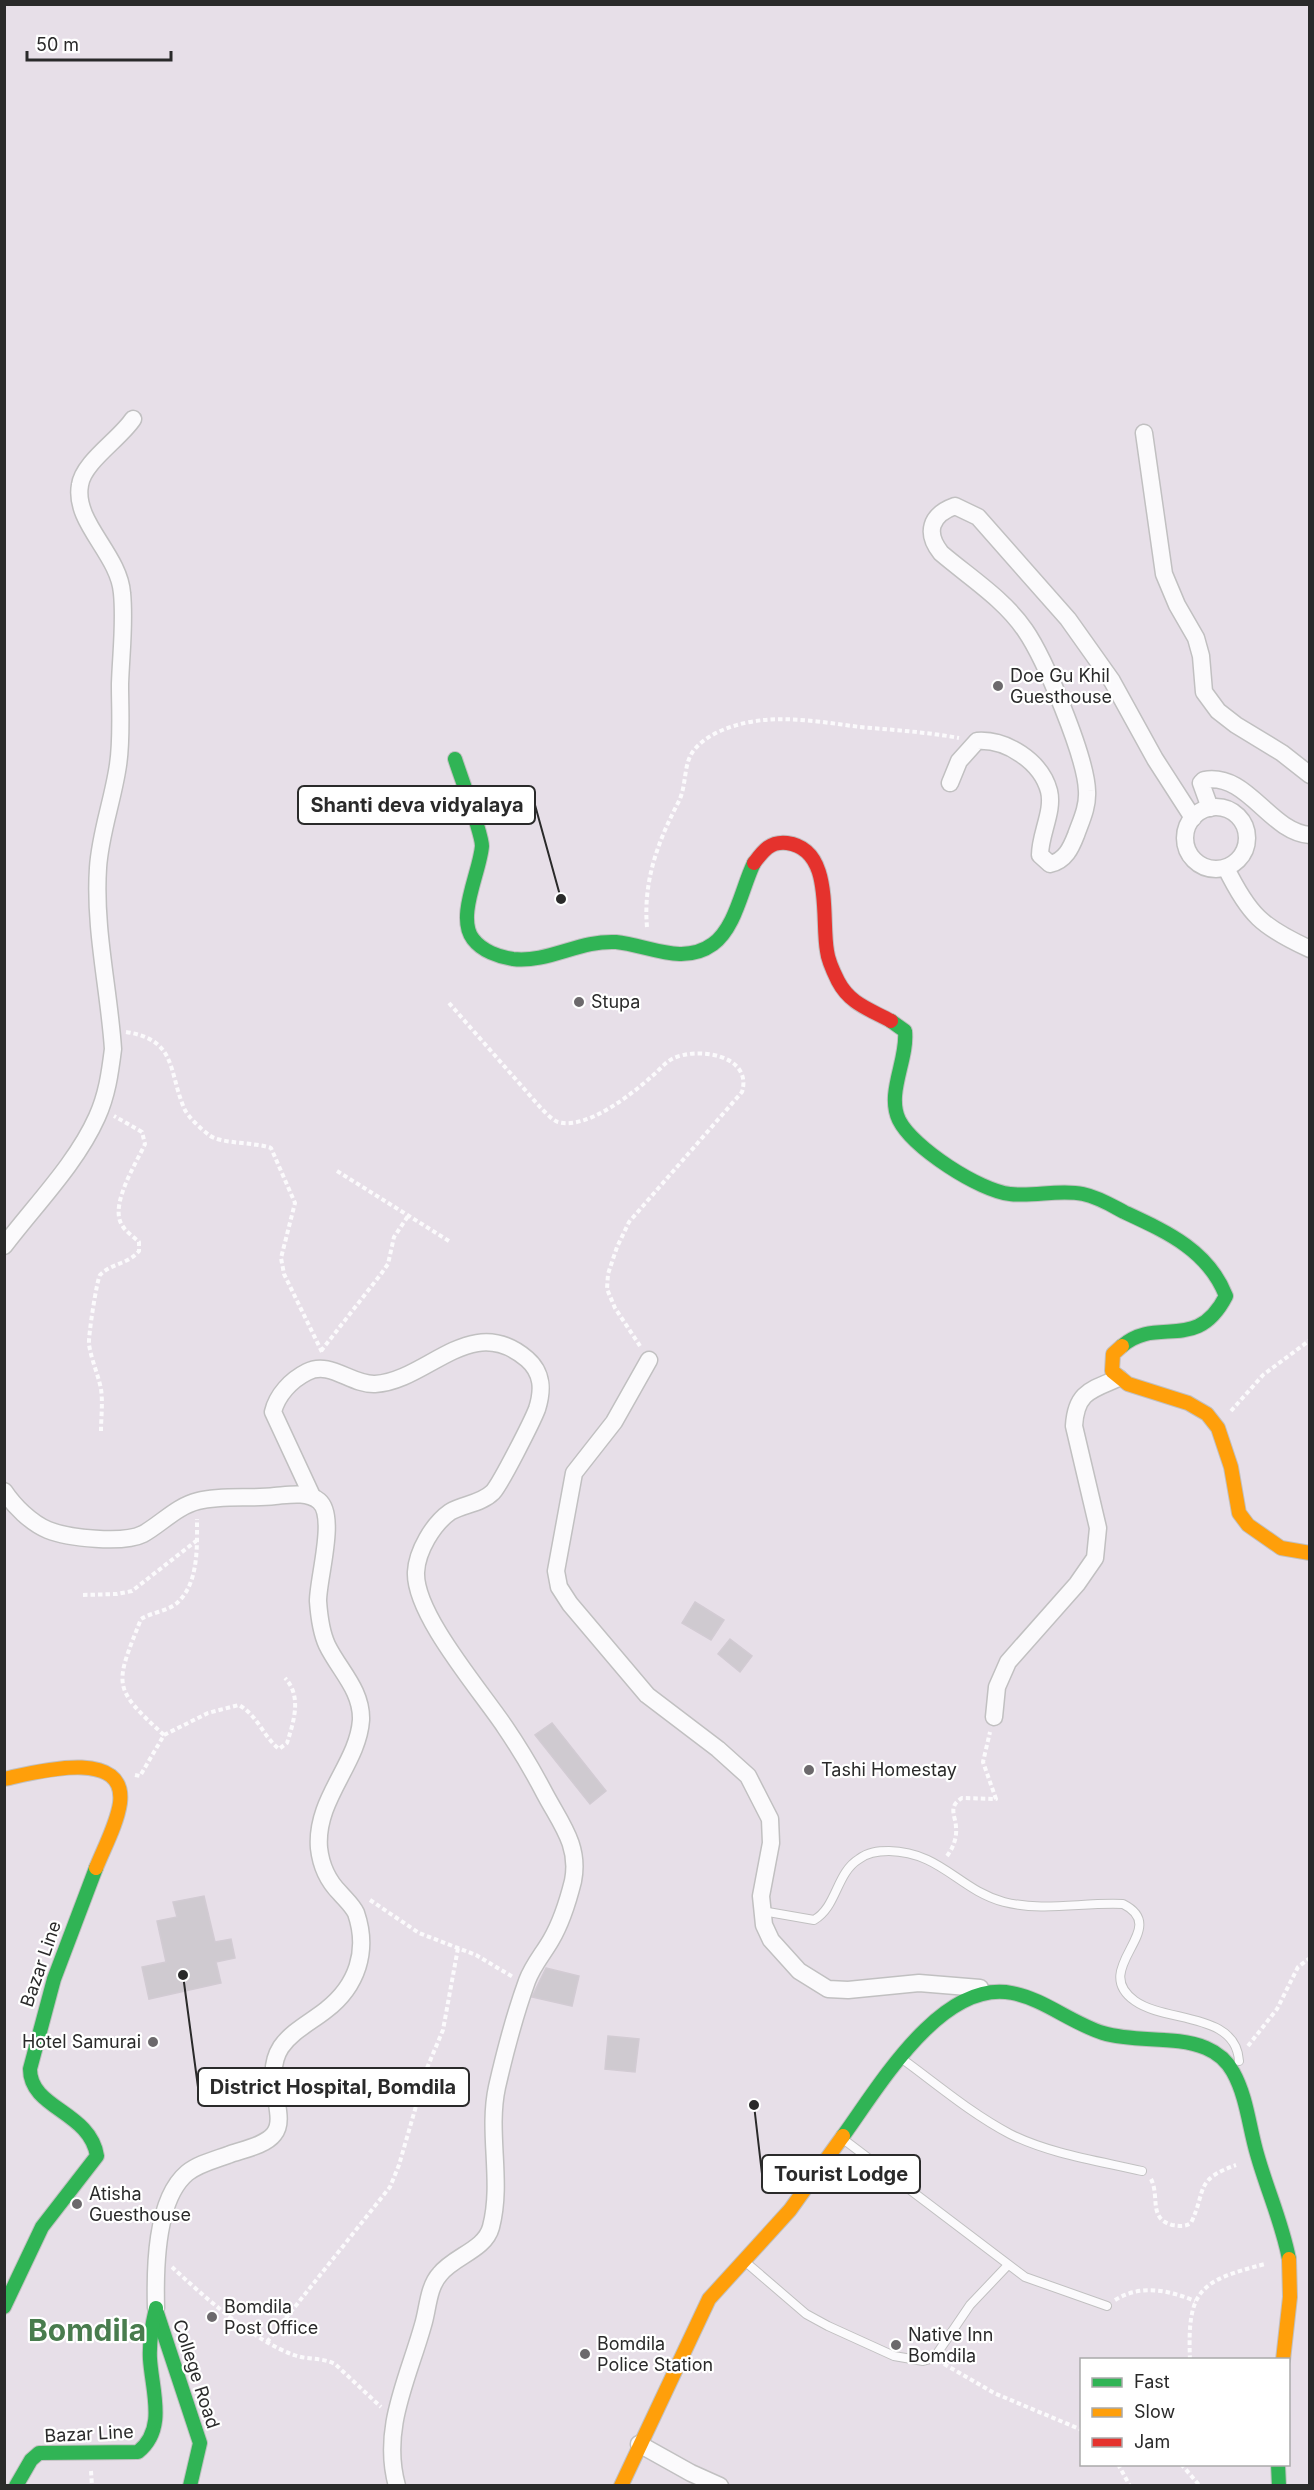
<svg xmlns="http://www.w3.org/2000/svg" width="1314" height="2490" font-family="Inter,sans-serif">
<rect width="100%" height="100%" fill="#e7dfe8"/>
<g fill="#cfcad0" stroke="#d2cbd3" stroke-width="1.5">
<polygon points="695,1602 724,1620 711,1640 682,1623"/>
<polygon points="730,1639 752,1656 740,1672 718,1654"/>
<polygon points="552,1723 606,1791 590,1804 535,1735"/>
<polygon points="204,1896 215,1942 231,1939 235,1958 216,1962 221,1983 149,1999 142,1967 166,1962 157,1921 177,1917 173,1902"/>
<polygon points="546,1968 579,1976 572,2006 532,1997"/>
<polygon points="608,2036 639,2039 635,2072 605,2069"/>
</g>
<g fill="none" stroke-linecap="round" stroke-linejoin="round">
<defs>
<g id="lane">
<path d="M 762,1911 L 814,1920 C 837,1907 836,1873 859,1859 C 868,1852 878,1851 889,1851 C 941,1852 959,1890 1004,1902 C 1044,1912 1083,1902 1123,1904 C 1173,1929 1088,1968 1135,2001 C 1166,2023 1236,2012 1239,2061"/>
<path d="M 905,2061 C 939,2086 972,2114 1010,2134 C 1050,2154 1099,2161 1142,2171"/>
<polyline points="847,2142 1025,2277 1107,2306"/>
<polyline points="749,2265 806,2314 828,2326 894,2356 923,2361 934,2358 970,2305 1008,2265"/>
</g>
<g id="street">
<polyline points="1144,433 1164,574 1177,605 1196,638 1201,656 1204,692 1218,711 1236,725 1282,753 1310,775"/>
<path d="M 950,783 L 959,761 L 977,741 C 1006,739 1041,761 1049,791 C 1054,811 1040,834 1040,855 L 1050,864 C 1065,861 1071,848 1076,835 C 1081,821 1088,807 1087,791 C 1086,757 1045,659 1025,630 C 1004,599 969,577 941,553 C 925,533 930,515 955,506 L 978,517 L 1068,619 L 1112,681 L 1155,759 L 1193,818"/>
<circle cx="1216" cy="838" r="31"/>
<path d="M 1210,808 L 1201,783 L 1204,780 C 1248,772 1269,832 1310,835"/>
<path d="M 1226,868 C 1249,915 1262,927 1310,949"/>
<path d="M 4,1246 C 35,1205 76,1164 97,1117 C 107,1095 110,1073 113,1049 C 109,989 94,929 98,868 C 100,834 113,800 118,765 C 122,739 120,711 120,684 C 121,653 125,623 122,593 C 119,554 73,522 80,485 C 83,462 120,439 133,419"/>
<polyline points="649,1360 614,1422 574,1473 556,1571 559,1587 570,1604 647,1695 718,1749 748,1776 770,1819 771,1843 761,1896 764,1925 771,1940 799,1971 828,1989 848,1990 919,1983 980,1988"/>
<path d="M 4,1491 C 14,1506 31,1523 48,1530 C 68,1538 123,1544 143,1534 C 161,1524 177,1506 198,1501 C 223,1495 249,1499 275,1496 C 288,1495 307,1491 319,1501 C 337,1516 318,1578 318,1601 C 319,1615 321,1632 327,1645 C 339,1670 362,1690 361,1720 C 358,1764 315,1799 319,1848 C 321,1866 327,1880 340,1893 C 346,1900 352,1905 356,1913 C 369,1951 357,1986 326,2010 C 311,2022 292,2031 281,2047 C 261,2078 289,2116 274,2134 C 265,2146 241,2150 228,2155 C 214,2160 198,2164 187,2173 C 155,2200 155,2271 156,2308"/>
<path d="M 312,1496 L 273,1412 C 277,1395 291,1380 307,1372 C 330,1360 351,1385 375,1384 C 428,1381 471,1311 527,1359 C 543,1373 543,1390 537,1409 C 532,1422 501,1483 493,1492 C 481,1504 463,1504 450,1512 C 433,1524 417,1551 416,1572 C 414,1614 481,1691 505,1727 C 520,1749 533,1771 545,1794 C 561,1824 580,1846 573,1881 C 568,1901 561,1923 551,1940 C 543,1954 533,1965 527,1981 C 515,2014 505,2052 497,2087 C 487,2133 503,2181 491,2227 C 485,2250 454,2256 440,2274 C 428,2287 428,2309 423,2325 C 408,2379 381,2429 397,2486"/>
<path d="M 994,1717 L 997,1687 L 1008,1662 L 1077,1584 L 1095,1558 L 1098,1528 L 1074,1426 C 1076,1392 1091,1390 1119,1378"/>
<polyline points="639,2444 691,2473 720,2486"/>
</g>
<g id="fast">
<path d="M 455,759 C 460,775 482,833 482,846 C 480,872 456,917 473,939 C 482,951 499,957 513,959 C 548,963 580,940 616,942 C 648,945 683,966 713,944 C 736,927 742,887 754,863"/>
<path d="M 891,1021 L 905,1031 C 908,1060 886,1093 899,1120 C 913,1148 980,1191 1010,1194 C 1034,1197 1059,1189 1083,1194 C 1098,1197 1111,1205 1124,1212 C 1167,1232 1208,1250 1226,1296 C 1196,1354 1158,1315 1122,1346"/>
<path d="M 843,2136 C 878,2088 941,1979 1012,1993 C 1044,1999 1071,2023 1103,2033 C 1136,2043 1174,2035 1206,2048 C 1218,2053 1227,2061 1233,2072 C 1247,2097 1249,2127 1257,2154 C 1267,2190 1282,2222 1289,2259"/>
<path d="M 4,2307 L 42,2227 L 97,2156 C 90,2111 30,2109 30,2069 L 54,1979 L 96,1868"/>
<polyline points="157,2313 200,2443 190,2486"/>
<polyline points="1278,2464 1279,2486"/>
<path d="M 16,2486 L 31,2460 L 39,2453 L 138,2452 C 167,2429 152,2391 150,2359 C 149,2342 152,2325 156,2308"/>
</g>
<g id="slow">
<polyline points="1122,1346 1113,1354 1112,1371 1128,1384 1188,1403 1207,1414 1218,1428 1231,1467 1239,1513 1248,1525 1281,1548 1310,1553"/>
<path d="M 4,1779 C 32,1773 127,1746 120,1803 C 117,1824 104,1848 96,1868"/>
<polyline points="1283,2360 1290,2297 1289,2259"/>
<polyline points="621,2486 709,2299 790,2210 843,2136"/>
</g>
<path id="jam" d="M 754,863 C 763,851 770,841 787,843 C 834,849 821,919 827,951 C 828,961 833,971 838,981 C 850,1004 869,1009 891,1021"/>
</defs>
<use href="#lane" stroke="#c1c0c1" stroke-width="10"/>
<use href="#street" stroke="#c1c0c1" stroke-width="19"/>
<use href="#fast" stroke="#c1c0c1" stroke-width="16"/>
<use href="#slow" stroke="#c1c0c1" stroke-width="16"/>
<use href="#jam" stroke="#c1c0c1" stroke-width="16"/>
<g stroke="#fbfafc" stroke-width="4" stroke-dasharray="4.5 3" stroke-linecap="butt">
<path d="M 647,927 C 643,881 658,841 679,801 C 687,784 683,764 694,750 C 709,731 741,722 764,720 C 795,717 829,723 860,727 C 893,730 927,732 959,738"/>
<path d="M 449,1003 L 540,1107 C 545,1112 552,1120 558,1122 C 586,1130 631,1095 651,1077 C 658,1072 664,1063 672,1059 C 697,1046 753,1055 742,1092 L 629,1222 L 617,1247 L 608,1274 L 607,1289 L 615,1308 L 640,1346"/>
<path d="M 126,1032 C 177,1040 168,1070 184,1108 C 188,1117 201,1129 209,1135 C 220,1144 255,1142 271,1148 L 295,1203 L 281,1258 L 284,1274 L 322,1352"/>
<polyline points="337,1171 449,1241"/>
<polyline points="321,1351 381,1274 388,1264 394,1237 408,1216"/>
<polyline points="1231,1411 1263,1375 1310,1340"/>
<path d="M 101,1431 C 101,1418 103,1403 101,1389 C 98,1374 91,1359 89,1344 C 88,1337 97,1279 100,1275 C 111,1263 127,1265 139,1251 L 139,1242 C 134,1237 125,1231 122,1225 C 109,1205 137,1162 145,1144 L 142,1132 L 114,1116"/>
<polyline points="83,1595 117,1594 132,1591 196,1541"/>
<path d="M 164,1735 L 208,1713 L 239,1705 C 258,1716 263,1736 279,1749 L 287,1743 C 294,1721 302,1696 285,1678"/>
<path d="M 135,1775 L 140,1776 L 164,1735 C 111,1687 115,1685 141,1619 C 152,1612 170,1611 179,1601 C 199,1581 197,1545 197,1519"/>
<path d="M 947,1856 C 953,1848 957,1838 956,1828 C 956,1816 947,1807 962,1798 L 996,1799 L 983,1762 L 990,1732"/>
<polyline points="370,1900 419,1933 476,1955 513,1977"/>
<polyline points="1248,2046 1277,2009 1298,1967 1310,1958"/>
<path d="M 1151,2179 C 1160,2197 1148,2218 1172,2225 C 1180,2226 1185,2227 1191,2223 C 1207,2189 1194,2180 1236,2165"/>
<path d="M 172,2267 C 203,2296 254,2341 294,2355 C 307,2360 321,2357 335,2364 L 381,2407"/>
<path d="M 1115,2300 C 1141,2284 1168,2290 1195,2301"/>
<polyline points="267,2342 390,2187 399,2165 427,2068 443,2030 458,1948"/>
<path d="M 1190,2360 C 1187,2290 1199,2281 1265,2264"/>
<polyline points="944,2364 994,2393 1082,2430"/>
<polyline points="1118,2464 1130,2486"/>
<polyline points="1181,2464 1200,2486"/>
<polyline points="91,2471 92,2486"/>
</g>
<use href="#lane" stroke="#fbfafc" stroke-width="8"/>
<use href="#street" stroke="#fbfafc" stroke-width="16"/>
<use href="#fast" stroke="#30b455" stroke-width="14"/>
<use href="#slow" stroke="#ff9f0a" stroke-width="14"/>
<use href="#jam" stroke="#e5322d" stroke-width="14"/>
</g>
<g fill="#6c696c" stroke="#fff" stroke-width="2">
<circle cx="998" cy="686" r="6"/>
<circle cx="579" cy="1002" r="6"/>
<circle cx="809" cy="1770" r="6"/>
<circle cx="153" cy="2042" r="6"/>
<circle cx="77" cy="2204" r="6"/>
<circle cx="212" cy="2317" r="6"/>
<circle cx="896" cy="2345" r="6"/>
<circle cx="585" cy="2354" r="6"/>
</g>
<g text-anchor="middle" stroke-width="4.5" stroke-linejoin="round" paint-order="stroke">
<g font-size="18" fill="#2a2a2a" stroke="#fff" text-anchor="start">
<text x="1010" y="682">Doe Gu Khil<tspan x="1010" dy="21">Guesthouse</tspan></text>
<text x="591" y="1008">Stupa</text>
<text x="821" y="1776">Tashi Homestay</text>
<text x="141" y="2048" text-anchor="end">Hotel Samurai</text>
<text x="89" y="2200">Atisha<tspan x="89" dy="21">Guesthouse</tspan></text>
<text x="224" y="2313">Bomdila<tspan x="224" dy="21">Post Office</tspan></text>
<text x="908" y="2341">Native Inn<tspan x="908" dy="21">Bomdila</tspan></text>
<text x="597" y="2350">Bomdila<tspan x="597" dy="21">Police Station</tspan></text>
</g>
<g font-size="18" fill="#2a2a2a" stroke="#fff">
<text transform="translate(41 1964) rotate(-71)" y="6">Bazar Line</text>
<text transform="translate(196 2374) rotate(72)" y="6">College Road</text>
<text transform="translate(89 2434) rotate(-3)" y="6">Bazar Line</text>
</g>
<g font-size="30" font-weight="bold" fill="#497c4e" stroke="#fff">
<text x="87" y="2341">Bomdila</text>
</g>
</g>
<path fill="none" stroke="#2a2a2a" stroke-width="2" d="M561 899L535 805M183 1975L198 2087M754 2105L762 2174"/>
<g fill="#2a2a2a" stroke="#fff" stroke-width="2">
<circle cx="561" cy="899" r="6"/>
<circle cx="183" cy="1975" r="6"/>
<circle cx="754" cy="2105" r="6"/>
</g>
<g fill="#fff" stroke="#2a2a2a" stroke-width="2">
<rect x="298" y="786" width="237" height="38" rx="6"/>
<rect x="198" y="2068" width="271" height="38" rx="6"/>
<rect x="762" y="2155" width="158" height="38" rx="6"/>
</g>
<g font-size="20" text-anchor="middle" font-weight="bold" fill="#2a2a2a">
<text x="417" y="812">Shanti deva vidyalaya</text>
<text x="333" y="2094">District Hospital, Bomdila</text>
<text x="841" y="2181">Tourist Lodge</text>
</g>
<rect width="1314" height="2490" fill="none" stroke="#2a2a2a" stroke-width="12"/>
<rect x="1080" y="2358" width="210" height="108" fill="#ffffff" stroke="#aaaaaa" stroke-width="1.5"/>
<rect x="1092" y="2378" width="30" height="9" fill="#30b455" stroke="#aaaaaa" stroke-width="1.5"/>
<text x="1134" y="2388" font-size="18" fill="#2a2a2a">Fast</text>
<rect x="1092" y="2408" width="30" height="9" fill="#ff9f0a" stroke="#aaaaaa" stroke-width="1.5"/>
<text x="1134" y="2418" font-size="18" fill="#2a2a2a">Slow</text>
<rect x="1092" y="2438" width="30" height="9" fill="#e5322d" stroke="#aaaaaa" stroke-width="1.5"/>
<text x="1134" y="2448" font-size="18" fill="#2a2a2a">Jam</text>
<path d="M27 51v9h144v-9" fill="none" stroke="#2a2a2a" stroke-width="3"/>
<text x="36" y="51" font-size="18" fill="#2a2a2a" stroke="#ffffff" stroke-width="4.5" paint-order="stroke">50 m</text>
</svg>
